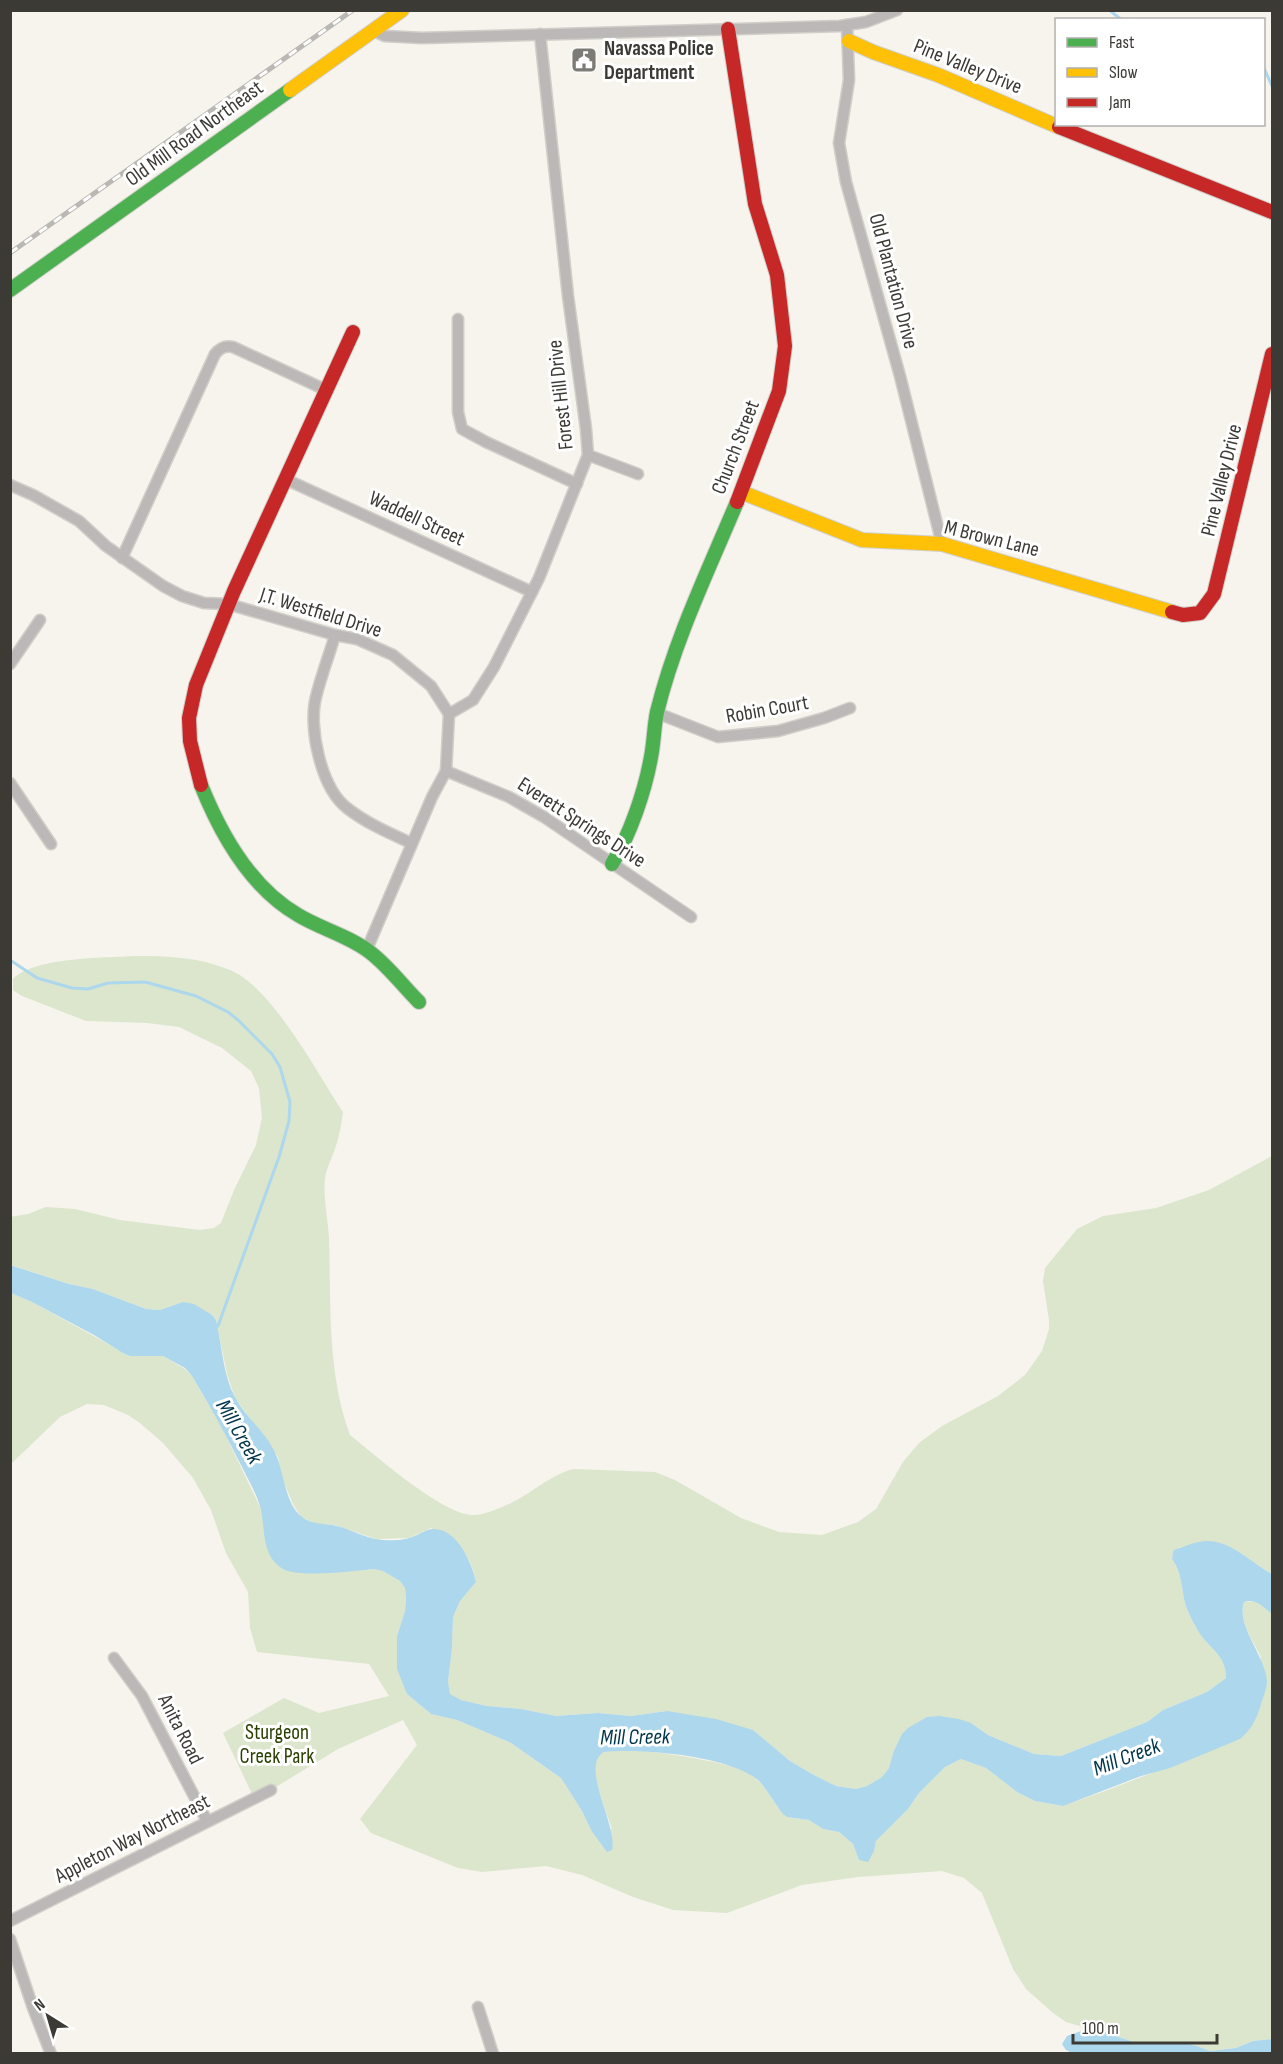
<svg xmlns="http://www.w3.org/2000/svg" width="1283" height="2064" font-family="'Sofia Sans Condensed',sans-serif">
<rect width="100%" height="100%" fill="#f6f4ed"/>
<g fill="#dce6cd">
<path d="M 135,956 C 167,956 199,957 230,970 C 272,987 317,1073 343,1112 C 341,1128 338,1142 332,1157 C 329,1165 326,1170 325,1179 C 323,1198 328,1219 329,1238 C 331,1305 327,1372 350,1435 C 375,1455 444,1516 474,1515 C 485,1515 499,1508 509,1504 C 531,1494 551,1474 574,1469 L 655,1472 L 675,1480 L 741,1518 L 779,1532 L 822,1535 L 858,1522 L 876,1509 L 903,1462 L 919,1443 L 942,1426 L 998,1396 L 1025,1375 L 1042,1351 L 1049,1329 L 1049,1320 L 1043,1281 L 1045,1268 L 1077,1229 L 1103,1216 L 1156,1208 L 1209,1190 L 1272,1156 L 1272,1574 C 1242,1558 1230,1535 1191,1545 C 1184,1547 1178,1547 1173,1551 L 1172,1559 C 1183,1573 1181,1593 1187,1609 C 1190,1616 1194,1624 1198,1631 C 1209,1649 1226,1654 1226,1678 L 1207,1692 L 1163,1710 L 1147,1722 L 1061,1756 L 1034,1754 L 988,1735 L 971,1723 L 893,1753 L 889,1768 L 882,1777 L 867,1786 L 856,1789 L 836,1786 L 812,1774 L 790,1761 L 753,1730 L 667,1711 L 631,1716 L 598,1713 L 556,1716 L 521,1709 L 487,1706 L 461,1700 L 449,1694 L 448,1682 L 452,1648 L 453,1617 L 460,1601 L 476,1582 C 469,1549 458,1545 431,1528 L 409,1538 L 376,1539 L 335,1525 L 317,1524 L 301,1517 L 293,1504 L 282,1478 L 278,1457 L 235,1398 L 227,1374 L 216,1320 L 212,1315 L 183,1302 L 160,1310 L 146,1309 L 93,1289 L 69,1284 L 11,1265 L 10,1217 L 28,1214 L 46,1207 L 75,1209 L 120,1220 L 200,1230 L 214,1228 L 221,1223 L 234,1190 L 256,1145 L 262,1118 L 259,1088 L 251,1071 L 222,1048 L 179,1027 L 147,1023 L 86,1021 L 22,996 L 13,990 L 13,979 C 34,957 104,958 135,956 Z"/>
<path d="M 11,1293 L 32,1302 L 130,1356 L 163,1356 L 185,1369 L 192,1376 L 222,1428 L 261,1509 L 312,1573 L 374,1569 L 383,1571 L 400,1581 L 405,1588 L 406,1599 L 405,1611 L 397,1636 L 407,1694 L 431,1714 L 457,1720 L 511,1743 L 561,1778 L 582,1811 L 591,1830 L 612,1829 C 607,1813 587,1768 599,1755 C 613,1741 725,1762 743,1770 C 762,1778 771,1799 783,1814 L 787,1817 L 809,1820 L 823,1829 L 839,1832 L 853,1844 L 859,1860 L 874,1851 L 876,1841 L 908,1809 L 919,1793 L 945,1767 L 961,1759 L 986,1768 L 1017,1792 L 1035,1801 L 1062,1806 L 1105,1791 L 1240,1739 L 1261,1657 C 1253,1641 1238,1620 1244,1602 L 1257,1601 L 1272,1614 L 1272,2039 L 1253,2041 L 1236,2048 L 1210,2051 L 1197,2046 L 1178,2042 L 1134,2042 L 1066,2022 L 1053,2013 L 1026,1989 L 1013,1969 L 982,1893 L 964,1878 L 942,1871 L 858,1877 L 802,1885 L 727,1913 L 673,1910 L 633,1897 L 582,1875 L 546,1866 L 482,1872 L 458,1868 L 371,1833 L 360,1819 L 417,1745 L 403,1720 L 338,1749 L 271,1790 L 254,1798 L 223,1733 L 284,1698 L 319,1713 L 389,1696 L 369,1664 L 257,1652 L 250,1628 L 248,1592 L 226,1553 L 211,1510 L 193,1478 L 163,1443 L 140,1423 L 128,1415 L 104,1405 L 87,1404 L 60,1417 L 11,1464 Z"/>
</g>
<g fill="#acd7ec">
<path d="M 10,1265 L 69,1284 L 93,1289 L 146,1309 L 160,1310 L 183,1302 L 194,1304 L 212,1315 L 216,1320 C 222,1345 223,1376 236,1399 C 247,1419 268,1434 276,1455 C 284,1472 285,1504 302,1517 C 312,1525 325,1523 337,1526 C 350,1529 363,1537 376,1539 C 386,1541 403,1541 412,1537 C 419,1535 426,1529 433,1529 C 457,1528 472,1563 476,1582 L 460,1601 L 453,1617 L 452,1648 L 448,1682 L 450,1694 L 461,1700 L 487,1706 L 521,1709 L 556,1716 L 598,1713 L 631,1716 L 667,1711 L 716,1719 L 753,1730 L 790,1761 L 812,1774 L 836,1786 L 856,1789 L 867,1786 L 882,1777 L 889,1768 L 893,1753 L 902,1734 L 908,1728 L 927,1717 L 939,1716 L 959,1719 L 971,1723 L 988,1735 L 1034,1754 L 1061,1756 L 1147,1722 L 1163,1710 L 1207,1692 L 1226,1678 C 1226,1654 1209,1649 1198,1631 C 1194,1624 1190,1616 1187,1609 C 1181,1593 1183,1573 1172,1559 L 1173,1551 L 1176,1549 C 1186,1546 1199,1540 1209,1541 C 1235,1543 1251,1563 1272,1574 L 1272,1614 C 1263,1607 1256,1598 1244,1602 C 1236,1626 1265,1655 1267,1681 C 1267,1688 1263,1697 1261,1704 C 1257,1718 1252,1729 1240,1739 L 1170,1768 L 1141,1776 L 1063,1806 L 1035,1801 L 1017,1792 L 986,1768 L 961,1759 L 945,1767 L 919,1793 L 908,1809 L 876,1841 L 874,1851 L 868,1862 L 859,1860 L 853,1844 L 839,1832 L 823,1829 L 809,1820 L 787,1817 L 783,1814 C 775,1804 766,1788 758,1780 C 729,1756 642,1748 604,1752 C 579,1766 618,1825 612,1850 L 607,1852 L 591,1830 L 582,1811 L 561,1778 L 511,1743 L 457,1720 L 431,1714 L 407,1694 L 397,1669 L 397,1636 L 405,1611 L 406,1599 L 405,1588 L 400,1581 L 383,1571 L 374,1569 C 353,1571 300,1578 283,1569 C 260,1555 266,1528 260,1506 C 256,1493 249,1481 243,1469 C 227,1437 210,1406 192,1376 L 185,1368 L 163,1356 L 130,1356 L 123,1353 L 94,1335 L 32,1302 L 11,1293 Z"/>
<polygon points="1090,2028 1134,2042 1178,2042 1197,2046 1210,2051 1236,2048 1253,2041 1272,2039 1272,2053 1074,2054 1066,2050 1062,2044 1067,2036"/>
</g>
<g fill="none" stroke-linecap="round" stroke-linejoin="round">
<g stroke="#acd7ec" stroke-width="3">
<polyline points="1109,10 1122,20"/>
<polyline points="1264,68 1272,86"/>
<polyline points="10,960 37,978 72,988 88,989 108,983 145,982 196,996 228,1012 238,1020 272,1054 280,1067 290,1102 289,1121 279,1157 218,1326 215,1327"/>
</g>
<defs>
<g id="street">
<polyline points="847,25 849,80 839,143 846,182 900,376 942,544"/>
<polyline points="374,31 385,36 422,38 840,26 866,22 897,10"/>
<polyline points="458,319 458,412 462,429 486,442 577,484"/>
<polyline points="588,455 638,474"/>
<polyline points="285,479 532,592"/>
<polyline points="10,485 33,495 79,521 106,546 163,586 182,596 204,603 228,604 335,635 357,639 393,655 431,686 449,714 446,771 432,797 367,949"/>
<path d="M 122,558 L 215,354 C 220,348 225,345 233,347 L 326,390"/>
<path d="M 335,635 C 329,656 321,676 316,697 C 308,727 321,788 347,808 C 366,823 389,833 411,843"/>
<polyline points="10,664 40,620"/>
<polyline points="657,713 718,737 778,731 824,718 850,708"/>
<polyline points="449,714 473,700 494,667 539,578 588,455 586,429 568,296 540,34"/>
<polyline points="446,771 509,797 544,817 691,917"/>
<polyline points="10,783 51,844"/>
<polyline points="114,1658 142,1696 207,1821"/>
<polyline points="10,1921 271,1790"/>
<polyline points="10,1939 33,2008 51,2054"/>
<polyline points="478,2007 493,2054"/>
</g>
<g id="fast">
<polyline points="10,290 290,90"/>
<path d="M 201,785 C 221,835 251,888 298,915 C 321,929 350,936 371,953 C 389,967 403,986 419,1002"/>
<path d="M 612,864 C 630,835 645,791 651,757 C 654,742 654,726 657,712 C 675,639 708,571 737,502"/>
</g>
<g id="slow">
<polyline points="849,41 873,52 938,75 1059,127"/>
<polyline points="290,90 402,10"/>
<polyline points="741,492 862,540 942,544 1172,612"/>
</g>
<g id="jam">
<polyline points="728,29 755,204 777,275 785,346 779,391 737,502"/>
<polyline points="1059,127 1272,212"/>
<polyline points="1172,612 1183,615 1200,613 1214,594 1272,354"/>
<polyline points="201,785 190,741 189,718 196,685 234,591 353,332"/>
</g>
</defs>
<use href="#street" stroke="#d0cec9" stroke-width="13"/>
<use href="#fast" stroke="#d0cec9" stroke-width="16"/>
<use href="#slow" stroke="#d0cec9" stroke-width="16"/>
<use href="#jam" stroke="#d0cec9" stroke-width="16"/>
<use href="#street" stroke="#bbb8b7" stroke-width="10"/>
<use href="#fast" stroke="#4caf50" stroke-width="14"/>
<use href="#slow" stroke="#ffc107" stroke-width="14"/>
<use href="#jam" stroke="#c62828" stroke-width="14"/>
<defs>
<polyline id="rail" points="10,253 353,10"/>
</defs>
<use href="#rail" stroke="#b9b8b4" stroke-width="5"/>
<use href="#rail" stroke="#fff" stroke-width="3" stroke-dasharray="9" stroke-linecap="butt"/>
</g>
<defs>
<symbol id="civic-square" viewBox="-11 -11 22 22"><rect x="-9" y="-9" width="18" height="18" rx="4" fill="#7d7b75" stroke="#fff"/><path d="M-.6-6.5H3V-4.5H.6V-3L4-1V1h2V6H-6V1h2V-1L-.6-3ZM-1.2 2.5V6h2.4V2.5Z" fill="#fff"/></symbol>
</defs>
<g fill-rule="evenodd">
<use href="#civic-square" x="569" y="45" width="30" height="30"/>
</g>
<g text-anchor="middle" stroke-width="6" stroke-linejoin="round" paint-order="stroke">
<g font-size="21" font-weight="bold" fill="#3c3a35" stroke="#fff" text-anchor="start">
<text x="604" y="55">Navassa Police<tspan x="604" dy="24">Department</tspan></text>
</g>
<g font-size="21" fill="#3c3a35" stroke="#fff">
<text transform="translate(968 66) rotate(22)" y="7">Pine Valley Drive</text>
<text transform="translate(194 133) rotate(-36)" y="7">Old Mill Road Northeast</text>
<text transform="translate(894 281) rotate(75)" y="7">Old Plantation Drive</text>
<text transform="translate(560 395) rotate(-96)" y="7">Forest Hill Drive</text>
<text transform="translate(735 447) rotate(-69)" y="7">Church Street</text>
<text transform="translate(1221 480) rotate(-76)" y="7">Pine Valley Drive</text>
<text transform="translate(417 518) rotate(25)" y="7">Waddell Street</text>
<text transform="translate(992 538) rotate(14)" y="7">M Brown Lane</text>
<text transform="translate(321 612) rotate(17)" y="7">J.T. Westfield Drive</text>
<text transform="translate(767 709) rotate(-10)" y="7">Robin Court</text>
<text transform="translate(582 822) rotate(33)" y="7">Everett Springs Drive</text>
<text transform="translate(181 1729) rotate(63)" y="7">Anita Road</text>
<text transform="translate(132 1838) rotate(-27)" y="7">Appleton Way Northeast</text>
</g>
<g font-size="21" fill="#2a3f02" stroke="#fff">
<text x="277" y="1739">Sturgeon<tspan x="277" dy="24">Creek Park</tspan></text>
</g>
<g font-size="22" font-style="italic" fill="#00364b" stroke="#fff">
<text transform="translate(240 1431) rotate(60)" y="8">Mill Creek</text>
<text transform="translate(635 1736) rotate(-1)" y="8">Mill Creek</text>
<text transform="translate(1126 1756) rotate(-21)" y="8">Mill Creek</text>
</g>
</g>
<rect width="1283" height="2064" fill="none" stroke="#3c3a35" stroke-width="24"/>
<rect x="1055" y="18" width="210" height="108" fill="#ffffff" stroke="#b1b0ae" stroke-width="1.5"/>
<rect x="1067" y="38" width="30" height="9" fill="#4caf50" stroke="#b1b0ae" stroke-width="1.5"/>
<text x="1109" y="48" font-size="18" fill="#3c3a35">Fast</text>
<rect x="1067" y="68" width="30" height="9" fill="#ffc107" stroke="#b1b0ae" stroke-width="1.5"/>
<text x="1109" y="78" font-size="18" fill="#3c3a35">Slow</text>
<rect x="1067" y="98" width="30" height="9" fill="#c62828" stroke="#b1b0ae" stroke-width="1.5"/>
<text x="1109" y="108" font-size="18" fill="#3c3a35">Jam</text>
<g transform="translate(48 2016) rotate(323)" stroke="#ffffff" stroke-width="4.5" paint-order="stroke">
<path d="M0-4.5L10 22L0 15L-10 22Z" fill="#3c3a35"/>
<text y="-9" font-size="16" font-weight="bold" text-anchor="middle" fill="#3c3a35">N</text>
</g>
<path d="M1073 2034v9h144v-9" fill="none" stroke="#3c3a35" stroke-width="3"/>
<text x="1082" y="2034" font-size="18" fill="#3c3a35" stroke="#ffffff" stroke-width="4.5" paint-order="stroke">100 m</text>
</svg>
